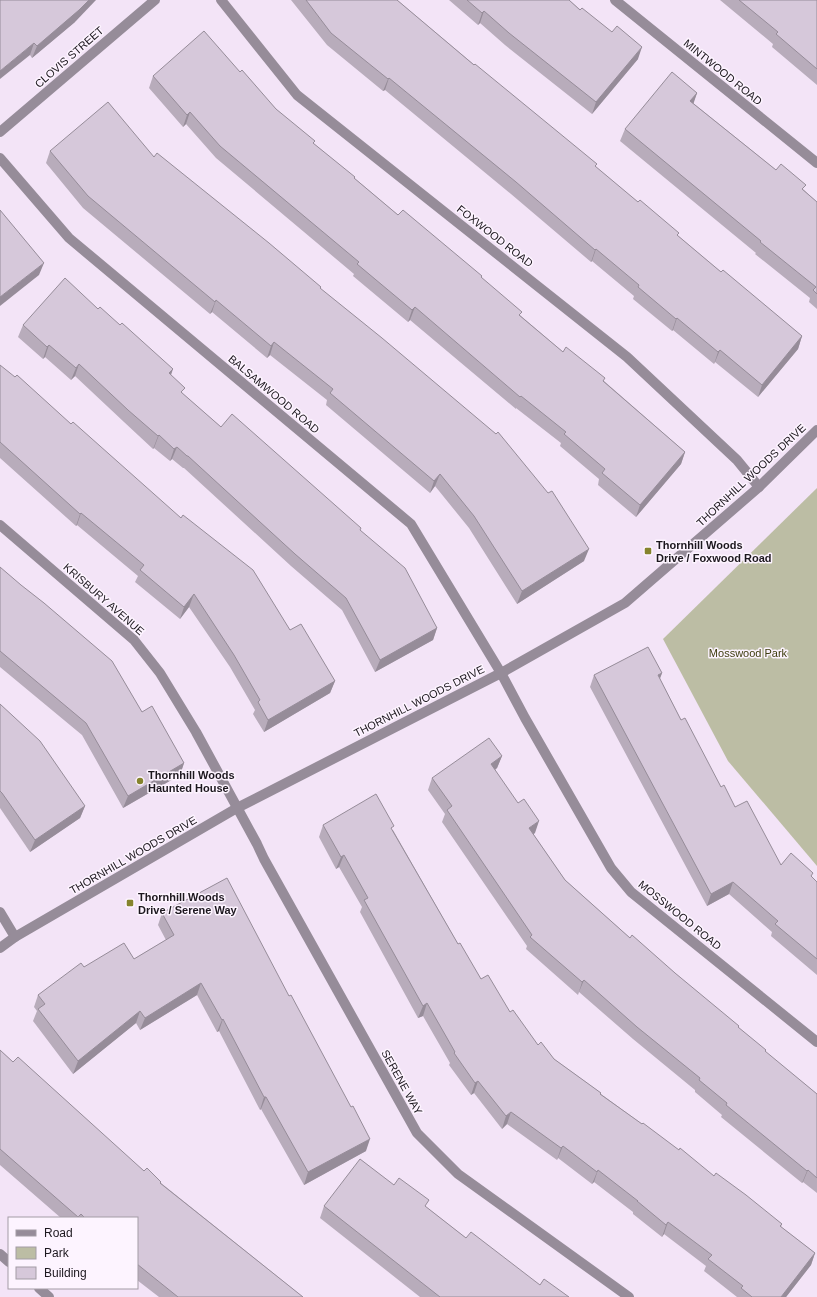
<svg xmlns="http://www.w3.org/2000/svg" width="817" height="1297" font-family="Helvetica,sans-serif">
<rect width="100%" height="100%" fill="#f3e4f7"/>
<polygon fill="#bcbda4" points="817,488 817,866 728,761 663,639"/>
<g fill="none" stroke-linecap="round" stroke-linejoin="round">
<g stroke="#968c99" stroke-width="10">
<polyline points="221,0 297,95 627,357 737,460 759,487"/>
<polyline points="615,0 817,163"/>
<polyline points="0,132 155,0"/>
<polyline points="0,158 69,238 411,524 501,673 525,718 611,868 631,892 817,1042"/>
<polyline points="0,525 134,640 160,673 196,732 257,844 264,859 417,1133 458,1174 629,1297"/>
<polyline points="0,912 15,937"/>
<polyline points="0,1254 9,1262"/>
<polyline points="39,1288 49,1297"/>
</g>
<polyline stroke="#968c99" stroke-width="10" points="0,948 15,937 237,808 501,673 625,603 759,487 817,430"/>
</g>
<g fill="#b8acbb">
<polygon points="0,0 75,22 32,58 30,55"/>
<polygon points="291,0 397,0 721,272 802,336 798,349 758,397 715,362 714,364 673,330 672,331 633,299 634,296 592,261 591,262 511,194 385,90 383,91 327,45"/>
<polygon points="449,0 569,0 638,59 592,114 505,45 480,23 478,25"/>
<polygon points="720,0 817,0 817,85 772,47 773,44"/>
<polygon points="240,72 276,109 314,144 398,215 481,277 521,316 563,352 604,381 685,452 681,464 636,517 598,485 599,479 560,446 561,443 516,408 516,409 410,320 408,322 353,276 354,274 216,158 186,124 183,127 149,88 153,76"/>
<polygon points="697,93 693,103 776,170 804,190 817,202 817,309 809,302 810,298 755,254 756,253 620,141 625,129"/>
<polygon points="50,151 154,157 321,287 320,289 584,561 517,604 469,528 435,486 430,493 326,405 327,400 270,355 267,358 212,312 210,314 83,208 46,163"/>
<polygon points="98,309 171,375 183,394 221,427 360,530 437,628 433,640 375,672 342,610 291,566 184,468 183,468 172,459 170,461 154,448 153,449 124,422 75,376 71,380 45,357 43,359 18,337 23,325"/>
<polygon points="0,365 290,630 335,681 330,693 264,732 253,714 255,710 230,667 189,607 180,619 135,582 138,576 77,525 76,526 0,458"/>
<polygon points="0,567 142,712 184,763 180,775 123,808 82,735 0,667"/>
<polygon points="662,673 660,679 681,720 721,787 735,807 781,865 812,877 817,882 817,975 771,936 772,932 729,894 707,906 590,687 594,675"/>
<polygon points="0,704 85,806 80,818 30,852 0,808"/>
<polygon points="502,756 497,768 495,770 535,833 533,834 565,880 630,938 675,973 738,1027 765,1052 817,1094 817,1193 803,1182 802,1183 721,1117 722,1115 695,1092 695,1090 633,1039 579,992 578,995 526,949 527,946 442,822 445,814 428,790 432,778"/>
<polygon points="323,825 393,830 458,944 481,979 538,1045 554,1059 601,1093 601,1094 642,1124 714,1176 782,1224 781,1227 815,1253 811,1265 786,1297 737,1297 704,1271 706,1266 664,1234 662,1237 633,1214 633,1212 594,1182 592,1184 558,1158 557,1160 507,1124 502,1129 474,1093 471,1095 449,1065 450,1063 423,1016 418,1018 360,912 362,907 339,867 336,869 319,837"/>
<polygon points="162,913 366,1151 304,1185 261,1109 260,1110 219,1031 217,1032 197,995 140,1030 136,1023 73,1074 33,1021 37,1011 34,1007 38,995 84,967 134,959 166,940 158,925"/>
<polygon points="0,1050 13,1062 144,1171 161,1182 161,1183 303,1297 159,1297 137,1280 137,1218 61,1218 0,1165"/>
<polygon points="394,1185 426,1207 466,1238 540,1285 569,1297 420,1297 320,1218 324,1206"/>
</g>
<g fill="#968c99">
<polygon points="89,0 96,0 75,22 32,58 37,46"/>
<polygon points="484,11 480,23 478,25 482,13"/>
<polygon points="34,43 30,55 0,79 0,71"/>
<polygon points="642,47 638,59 592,114 596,102"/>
<polygon points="389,78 385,90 383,91 388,79"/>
<polygon points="697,93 693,105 690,101"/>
<polygon points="190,112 186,124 183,127 187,115"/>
<polygon points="596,249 592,261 591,262 595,250"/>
<polygon points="44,263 39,275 0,306 0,297"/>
<polygon points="216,300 212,312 210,314 215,302"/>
<polygon points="415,307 410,320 408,322 412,310"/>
<polygon points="677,318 673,330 672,331 676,319"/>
<polygon points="802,336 798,349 758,397 762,385"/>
<polygon points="274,342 270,355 267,358 271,346"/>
<polygon points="49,345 45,357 43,359 47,347"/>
<polygon points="720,350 715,362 714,364 718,352"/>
<polygon points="79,364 75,376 71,380 76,368"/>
<polygon points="173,369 169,381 169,373"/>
<polygon points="159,435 154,448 153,449 158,436"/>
<polygon points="177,447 172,459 170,461 174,449"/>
<polygon points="685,452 681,464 636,517 640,505"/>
<polygon points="440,474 435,486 430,493 434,481"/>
<polygon points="81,513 77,525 76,526 80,514"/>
<polygon points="589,549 584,561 517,604 522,591"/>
<polygon points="194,594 189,607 180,619 184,607"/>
<polygon points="437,628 433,640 375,672 380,660"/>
<polygon points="662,673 657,685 658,675"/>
<polygon points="335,681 330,693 264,732 268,720"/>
<polygon points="502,756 497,768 486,776 491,764"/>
<polygon points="184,763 180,775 123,808 128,796"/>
<polygon points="85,806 80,818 30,852 35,840"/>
<polygon points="539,821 535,833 524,840 529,828"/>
<polygon points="344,855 339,867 336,869 341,857"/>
<polygon points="733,882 729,894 707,906 711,894"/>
<polygon points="584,980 579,992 578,995 582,982"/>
<polygon points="201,983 197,995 140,1030 145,1018"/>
<polygon points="427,1003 423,1016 418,1018 423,1006"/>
<polygon points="140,1011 136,1023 73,1074 78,1061"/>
<polygon points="223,1019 219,1031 217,1032 222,1020"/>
<polygon points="478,1081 474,1093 471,1095 475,1083"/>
<polygon points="264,1097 266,1097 261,1109 260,1110"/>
<polygon points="511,1112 507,1124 502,1129 506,1116"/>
<polygon points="370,1139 366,1151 304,1185 308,1172"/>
<polygon points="563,1146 558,1158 557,1160 561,1148"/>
<polygon points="598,1170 594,1182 592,1184 597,1172"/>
<polygon points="808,1170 803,1182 802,1183 807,1171"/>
<polygon points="668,1222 664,1234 662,1237 666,1225"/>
<polygon points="815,1253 811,1265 786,1297 781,1297"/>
</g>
<g fill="#d6c8da" stroke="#968c99">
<polygon points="0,0 89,0 79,10 37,46 34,43 0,71"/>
<polygon points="306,0 397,0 474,65 475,64 558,132 597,164 595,166 638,202 640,200 679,233 677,235 721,272 723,270 802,336 762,385 720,350 718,352 677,318 676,319 638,287 639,285 596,249 595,250 516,182 389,78 388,79 331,33"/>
<polygon points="467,0 569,0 580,10 582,8 612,32 617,26 642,47 596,102 509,33 484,11 482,13"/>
<polygon points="739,0 817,0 817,69 776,34 778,32"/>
<polygon points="204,31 240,72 242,70 276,109 315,141 313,143 355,177 354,178 398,215 403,210 482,276 481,277 522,312 519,315 563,352 566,347 605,378 603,381 685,452 640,505 602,473 605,469 564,434 566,432 521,396 520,397 415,307 412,310 357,264 359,262 220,146 190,112 187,115 153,76"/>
<polygon points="672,72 697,93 690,101 776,170 781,164 806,185 802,189 817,202 817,294 813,290 816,287 760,242 761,241 625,129"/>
<polygon points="108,102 154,157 157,153 269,243 321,287 320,288 382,338 496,434 498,432 548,493 552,491 589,549 522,591 474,516 440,474 434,481 330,393 333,389 274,342 271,346 216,300 215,302 88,196 50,151"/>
<polygon points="0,210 44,263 0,297"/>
<polygon points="65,278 98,309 100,307 120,325 122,323 173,369 169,373 185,388 181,392 221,427 232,414 361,528 360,530 405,568 437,628 380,660 346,598 295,554 188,456 187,456 177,447 174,449 159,435 158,436 128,410 79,364 76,368 49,345 47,347 23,325"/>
<polygon points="0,365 15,377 17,375 71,424 73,422 181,518 183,515 253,570 290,630 301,624 335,681 268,720 258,702 260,700 234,655 194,594 184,607 140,570 144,565 81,513 80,514 0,442"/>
<polygon points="0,567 21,585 44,603 112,661 142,712 152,706 184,763 128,796 86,723 0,651"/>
<polygon points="648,647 662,673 658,675 681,720 685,718 721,787 724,785 735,807 747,801 781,865 791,853 813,873 811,876 817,882 817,959 775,924 778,921 733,882 711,894 594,675"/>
<polygon points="0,704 40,741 85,806 35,840 2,793 0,791"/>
<polygon points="489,738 502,756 491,764 518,803 524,799 539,821 529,828 565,880 630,938 632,935 675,973 739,1026 738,1027 766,1050 765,1051 817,1094 817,1178 808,1170 807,1171 726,1105 727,1103 699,1080 700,1078 637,1027 584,980 582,982 530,937 532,935 447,810 452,806 432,778"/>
<polygon points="376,794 394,826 391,828 458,944 460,943 481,979 488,975 510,1012 513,1010 538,1045 541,1042 554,1059 601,1093 600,1094 642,1124 643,1123 679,1150 680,1148 714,1176 716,1173 746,1195 782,1224 780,1226 815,1253 781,1297 752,1297 741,1288 743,1286 708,1259 712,1255 668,1222 666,1225 637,1201 638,1201 598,1170 597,1172 563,1146 561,1148 511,1112 506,1116 478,1081 475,1083 454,1053 455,1052 427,1003 423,1006 364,900 368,898 344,855 341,857 323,825"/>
<polygon points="227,878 289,996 291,995 351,1107 353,1106 370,1139 308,1172 266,1097 264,1097 223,1019 222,1020 201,983 145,1018 140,1011 78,1061 38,1009 45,1004 38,995 81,963 84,967 124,943 134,959 174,935 162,913"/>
<polygon points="0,1050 13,1062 18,1057 144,1171 147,1168 161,1182 160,1183 303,1297 178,1297 137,1264 137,1218 85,1218 81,1214 78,1217 0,1149"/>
<polygon points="360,1159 394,1185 399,1178 429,1200 425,1206 466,1238 471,1232 540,1285 544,1279 569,1297 440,1297 324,1206"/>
</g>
<g fill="#85842d" stroke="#fdf4ff" stroke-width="1.5">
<rect x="644" y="547" width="8" height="8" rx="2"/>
<circle cx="140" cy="781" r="4"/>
<rect x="126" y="899" width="8" height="8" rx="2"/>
</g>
<g text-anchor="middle" stroke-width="3" stroke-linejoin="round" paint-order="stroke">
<g font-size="11" fill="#1c171e" stroke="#fdf4ff">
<text transform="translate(69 57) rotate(-41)" y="4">CLOVIS STREET</text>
<text transform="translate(723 72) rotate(39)" y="4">MINTWOOD ROAD</text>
<text transform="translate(495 236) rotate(38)" y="4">FOXWOOD ROAD</text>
<text transform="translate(274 394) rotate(40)" y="4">BALSAMWOOD ROAD</text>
<text transform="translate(751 475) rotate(-43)" y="4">THORNHILL WOODS DRIVE</text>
<text transform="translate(104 599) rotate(41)" y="4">KRISBURY AVENUE</text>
<text transform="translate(419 701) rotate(-27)" y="4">THORNHILL WOODS DRIVE</text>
<text transform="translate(133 855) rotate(-30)" y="4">THORNHILL WOODS DRIVE</text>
<text transform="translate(680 915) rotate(39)" y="4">MOSSWOOD ROAD</text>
<text transform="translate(402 1082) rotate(61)" y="4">SERENE WAY</text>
</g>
<g font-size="11" font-weight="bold" fill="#1c171e" stroke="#fdf4ff" text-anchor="start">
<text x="656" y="549">Thornhill Woods<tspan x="656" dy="13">Drive / Foxwood Road</tspan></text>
<text x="148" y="779">Thornhill Woods<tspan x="148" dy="13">Haunted House</tspan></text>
<text x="138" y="901">Thornhill Woods<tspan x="138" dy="13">Drive / Serene Way</tspan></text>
</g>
<g font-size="11" fill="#3e3d0e" stroke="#fdf4ff">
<text x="748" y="657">Mosswood Park</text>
</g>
</g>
<rect x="8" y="1217" width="130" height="72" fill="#fdf4ff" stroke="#a39ca5"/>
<rect x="16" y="1230" width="20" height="6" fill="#968c99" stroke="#a39ca5"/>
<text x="44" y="1237" font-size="12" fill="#1c171e">Road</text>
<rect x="16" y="1247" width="20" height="12" fill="#bcbda4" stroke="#a39ca5"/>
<text x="44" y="1257" font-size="12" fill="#1c171e">Park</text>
<rect x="16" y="1267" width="20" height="12" fill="#d6c8da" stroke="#a39ca5"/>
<text x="44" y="1277" font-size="12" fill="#1c171e">Building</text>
</svg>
